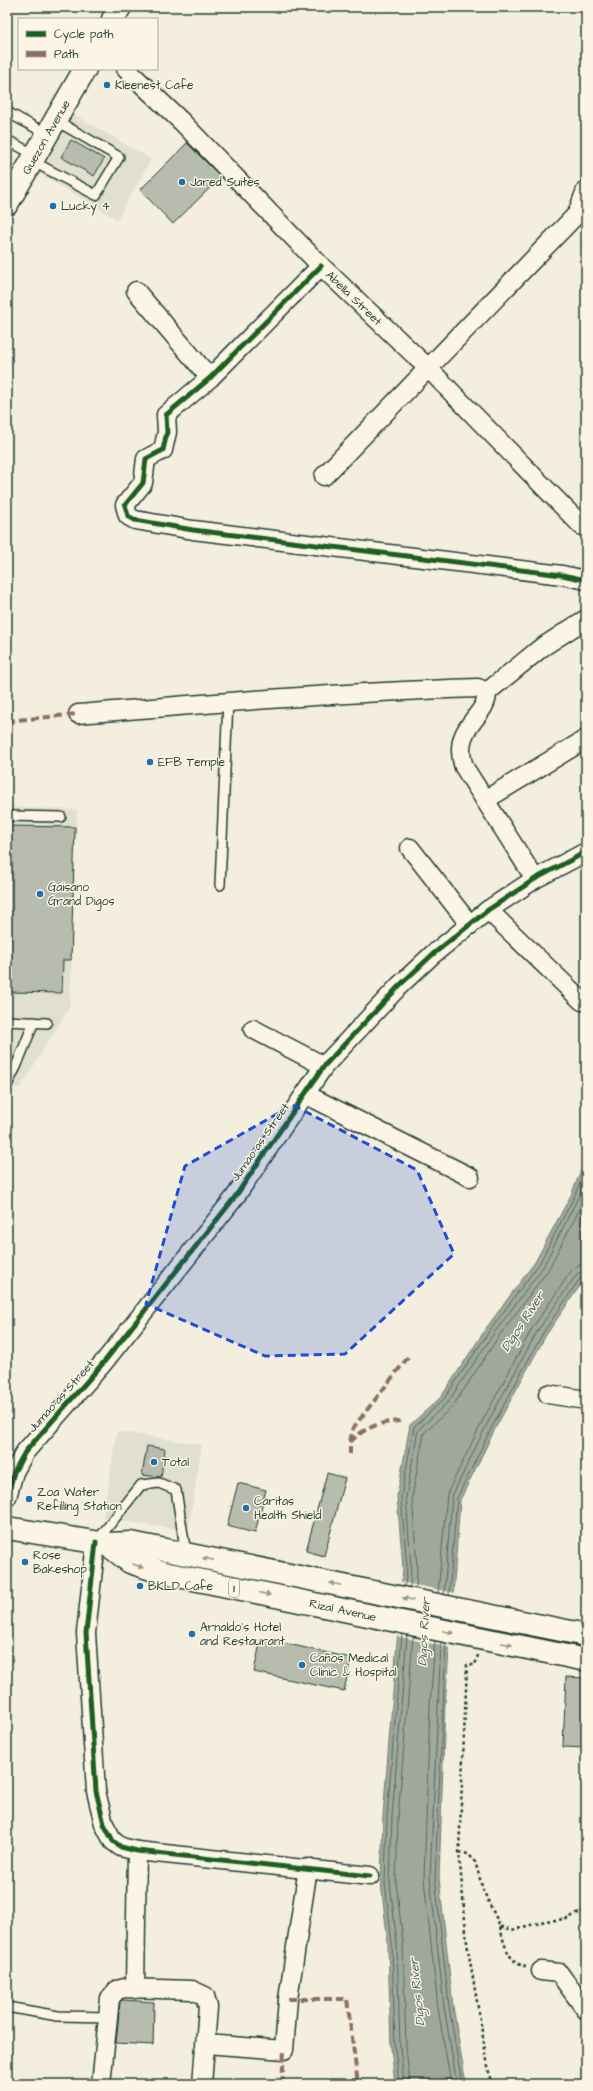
<svg xmlns="http://www.w3.org/2000/svg" width="593" height="2091" font-family="'Architects Daughter',sans-serif">
<rect width="100%" height="100%" fill="#f3eede"/>
<filter id="ink" filterUnits="userSpaceOnUse"><feTurbulence type="fractalNoise" baseFrequency=".025" numOctaves="2"/><feDisplacementMap in="SourceGraphic" scale="8" xChannelSelector="R" yChannelSelector="G"/><feConvolveMatrix kernelMatrix="1 2 1 2 8 2 1 2 1" color-interpolation-filters="sRGB"/></filter>
<g filter="url(#ink)">
<g fill="#e1dfd0">
<polygon points="71,113 151,159 117,219 38,173"/>
<polygon points="7,807 77,810 70,1006 20,1088 7,1088"/>
<polygon points="117,1431 202,1445 188,1531 103,1518"/>
</g>
<polygon fill="#a0a89b" stroke="#6c7d72" points="586,1158 586,1277 546,1335 496,1427 460,1500 445,1705 439,1878 453,2006 466,2084 395,2084 391,2048 388,1944 381,1883 383,1816 403,1568 397,1496 410,1425 441,1397 487,1327 535,1262 571,1195"/>
<polygon fill="#f3eede" points="400,1582 455,1593 451,1648 396,1636"/>
<g fill="none" stroke-linecap="round" stroke-linejoin="round">
<g stroke="#53685d" stroke-width="1">
<polyline points="405,1586 407,1568 401,1497 414,1427 444,1399 490,1330 539,1264 574,1197 586,1169"/>
<polyline points="410,1587 411,1567 406,1497 418,1430 448,1402 494,1333 543,1267 586,1182"/>
<polyline points="416,1588 417,1567 412,1497 424,1433 453,1406 499,1336 548,1270 586,1197"/>
<polyline points="438,1593 447,1494 483,1420 533,1327 572,1270 578,1265 586,1264"/>
<polyline points="444,1594 452,1496 488,1422 538,1330 577,1274 586,1270"/>
<polyline points="449,1595 457,1498 493,1425 543,1333 581,1277 586,1275"/>
<polyline points="435,1641 430,1705 424,1879 438,2008 451,2084"/>
<polyline points="441,1642 430,1878 444,2007 457,2084"/>
<polyline points="446,1643 435,1878 449,2006 462,2084"/>
<polyline points="399,2084 395,2048 392,1944 385,1883 387,1816 402,1634"/>
<polyline points="404,2084 400,2047 397,1944 390,1883 392,1817 407,1635"/>
<polyline points="410,2084 406,2047 403,1943 396,1882 398,1817 413,1637"/>
</g>
</g>
<g fill="#b8bcae" stroke="#1f3d34">
<polygon points="71,140 104,159 94,176 61,157"/>
<polygon points="187,143 221,177 173,224 140,190"/>
<polygon points="7,826 75,827 71,960 63,960 62,993 7,992"/>
<polygon points="147,1446 165,1449 161,1477 142,1475"/>
<polygon points="327,1473 345,1478 324,1556 306,1551"/>
<polygon points="238,1483 266,1490 255,1533 227,1526"/>
<polygon points="261,1638 351,1658 344,1691 254,1672"/>
<polygon points="566,1677 586,1678 586,1748 563,1747"/>
<polygon points="122,2000 154,2002 153,2045 116,2043 120,2002"/>
</g>
<g fill="none" stroke-linecap="round" stroke-linejoin="round">
<defs>
<g id="service">
<polyline points="7,112 47,134"/>
<polyline points="7,140 35,155"/>
<polyline points="32,161 96,195 119,157 55,120"/>
<polyline points="7,816 61,817"/>
<polyline points="220,885 228,701"/>
<polyline points="7,1021 47,1023"/>
<polyline points="7,1085 16,1067 34,1022"/>
<polyline points="96,1542 141,1485 159,1483 176,1490 186,1554"/>
<polyline points="7,2007 58,2016 109,2017"/>
</g>
<g id="minor">
<polyline points="126,69 182,122 321,266 428,368 582,526 586,521"/>
<polyline points="321,266 210,378 166,415 167,432 163,450 146,459 143,483 125,505 128,516 135,520 193,530 562,575 586,580"/>
<polyline points="136,291 210,378"/>
<polyline points="324,476 577,214 586,190"/>
<path d="M 78,714 C 212,703 345,692 478,688 L 487,692"/>
<polyline points="485,800 586,739"/>
<polyline points="410,848 470,925"/>
<path d="M 535,879 L 464,767 C 450,726 488,718 487,692 L 541,648 L 586,619"/>
<polyline points="488,910 582,1001"/>
<polyline points="253,1029 324,1066"/>
<polyline points="305,1094 470,1177"/>
<polyline points="548,1394 586,1400"/>
<polyline points="7,1497 14,1472 25,1452 104,1362 235,1197 324,1066 400,985 432,955 488,910 535,879 586,852"/>
<polyline points="96,1542 86,1633 96,1791 104,1824 113,1841 121,1847 137,1851 370,1876"/>
<polyline points="541,1971 559,1973 586,2010"/>
<polyline points="135,1989 137,1851"/>
<polyline points="206,2044 284,2050 288,1999 308,1868"/>
<polyline points="101,2084 110,1998 117,1990 125,1988 192,1990 205,1996 208,2007 202,2084"/>
</g>
<g id="secondary">
<polyline points="113,19 120,7"/>
<polyline points="7,204 85,69"/>
</g>
<g id="primary">
<polyline points="7,1528 107,1544 131,1543 586,1635"/>
<polyline points="107,1544 130,1562 164,1573 586,1660"/>
</g>
</defs>
<use href="#service" stroke="#1f3d34" stroke-width="12"/>
<use href="#minor" stroke="#1f3d34" stroke-width="21"/>
<use href="#secondary" stroke="#1f3d34" stroke-width="25"/>
<use href="#primary" stroke="#1f3d34" stroke-width="25"/>
<g stroke="#1f3d34" stroke-width="2.5" stroke-dasharray="3 3" stroke-linecap="butt">
<polyline points="478,1655 475,1665 467,1665 459,1852 467,1943 491,2084"/>
<polyline points="459,1852 468,1854 475,1861 483,1890 500,1926 512,1930 545,1921 566,1919 586,1910"/>
<path d="M 500,1927 C 504,1943 507,1962 526,1967"/>
</g>
<use href="#service" stroke="#fcf5e5" stroke-width="9"/>
<use href="#minor" stroke="#fcf5e5" stroke-width="18"/>
<use href="#secondary" stroke="#fcf5e5" stroke-width="22"/>
<use href="#primary" stroke="#fcf5e5" stroke-width="22"/>
<g stroke="#8d6e63" stroke-width="4" stroke-dasharray="8 4" stroke-linecap="butt">
<polyline points="7,721 78,714"/>
<path d="M 350,1442 C 365,1427 380,1422 401,1421"/>
<polyline points="350,1454 350,1442 353,1428 409,1356"/>
<polyline points="288,1999 347,1999 358,2084"/>
<polyline points="282,2084 284,2050"/>
</g>
<defs>
<g id="cycleway">
<polyline points="321,266 210,378 166,415 167,432 163,450 146,459 143,483 125,505 128,516 135,520 193,530 562,575 586,580"/>
<polyline points="7,1497 14,1472 25,1452 104,1362 235,1197 324,1066 400,985 432,955 488,910 535,879 586,852"/>
<polyline points="96,1542 86,1633 96,1791 104,1824 113,1841 121,1847 137,1851 370,1876"/>
</g>
</defs>
<use href="#cycleway" stroke="#fcf5e5" stroke-width="8"/>
<use href="#cycleway" stroke="#1b5e20" stroke-width="5"/>
</g>
<defs><path id="oneway-solid" d="M-6-.8H1V-3.2L6.5 0L1 3.2V.8H-6Z"/></defs>
<g fill="#8e998c">
<use href="#oneway-solid" transform="translate(208 1559) rotate(-169)"/>
<use href="#oneway-solid" transform="translate(138 1566) rotate(21)"/>
<use href="#oneway-solid" transform="translate(335 1584) rotate(-169)"/>
<use href="#oneway-solid" transform="translate(265 1594) rotate(12)"/>
<use href="#oneway-solid" transform="translate(408 1599) rotate(-169)"/>
<use href="#oneway-solid" transform="translate(448 1632) rotate(12)"/>
<use href="#oneway-solid" transform="translate(507 1644) rotate(12)"/>
</g>
</g>
<path fill="#1d4ed8" fill-opacity="0.2" stroke="#1d4ed8" stroke-width="3" stroke-dasharray="8 5" stroke-linejoin="round" d="M 293,1105 L 417,1170 L 454,1254 L 345,1354 L 265,1356 L 146,1304 L 185,1166 Z"/>
<g fill="#1f6fb2" stroke="#fcf5e5" stroke-width="1.5">
<circle cx="107" cy="85" r="4"/>
<circle cx="182" cy="182" r="4"/>
<circle cx="53" cy="206" r="4"/>
<circle cx="150" cy="762" r="4"/>
<circle cx="40" cy="894" r="4"/>
<circle cx="154" cy="1462" r="4"/>
<circle cx="29" cy="1499" r="4"/>
<circle cx="246" cy="1508" r="4"/>
<circle cx="25" cy="1562" r="4"/>
<circle cx="140" cy="1586" r="4"/>
<circle cx="192" cy="1634" r="4"/>
<circle cx="302" cy="1665" r="4"/>
</g>
<g text-anchor="middle" stroke-width="3" stroke-linejoin="round" paint-order="stroke">
<rect fill="#fcf5e5" stroke="#617469" stroke-width="1" x="229" y="1579" width="10" height="18" rx="3"/>
<g font-size="11" font-weight="bold" fill="#1f3d34">
<text x="234" y="1592">1</text>
</g>
<g font-size="12" fill="#1f3d34" stroke="#fcf5e5" text-anchor="start">
<text x="115" y="89">Kleenest Cafe</text>
<text x="190" y="186">Jared Suites</text>
<text x="61" y="210">Lucky 4</text>
<text x="158" y="766">EFB Temple</text>
<text x="48" y="891">Gaisano<tspan x="48" dy="14">Grand Digos</tspan></text>
<text x="162" y="1466">Total</text>
<text x="37" y="1496">Zoa Water<tspan x="37" dy="14">Refilling Station</tspan></text>
<text x="254" y="1505">Caritas<tspan x="254" dy="14">Health Shield</tspan></text>
<text x="33" y="1559">Rose<tspan x="33" dy="14">Bakeshop</tspan></text>
<text x="148" y="1590">BKLD Cafe</text>
<text x="200" y="1631">Arnaldo's Hotel<tspan x="200" dy="14">and Restaurant</tspan></text>
<text x="310" y="1662">Caños Medical<tspan x="310" dy="14">Clinic &amp; Hospital</tspan></text>
</g>
<g font-size="12" fill="#1f3d34" stroke="#fcf5e5">
<text transform="translate(46 137) rotate(-60)" y="4">Quezon Avenue</text>
<text transform="translate(354 298) rotate(44)" y="4">Abella Street</text>
<text transform="translate(260 1142) rotate(-55)" y="4">Jumao-as Street</text>
<text transform="translate(61 1396) rotate(-48)" y="4">Jumao-as Street</text>
<text transform="translate(343 1610) rotate(12)" y="4">Rizal Avenue</text>
</g>
<g font-size="13" font-style="italic" fill="#465d53" stroke="#fcf5e5">
<text transform="translate(522 1321) rotate(-57)" y="5">Digos River</text>
<text transform="translate(423 1632) rotate(-87)" y="5">Digos River</text>
<text transform="translate(416 1992) rotate(-96)" y="5">Digos River</text>
</g>
</g>
<rect width="593" height="2091" fill="none" stroke="#fcf5e5" stroke-width="24"/>
<rect x="12" y="12" width="569" height="2067" fill="none" stroke="#1f3d34" stroke-width="1.5" filter="url(#ink)"/>
<rect x="18" y="18" width="140" height="52" fill="#fcf5e5" stroke="#a4ab9e"/>
<rect x="26" y="31" width="20" height="6" fill="#1b5e20" stroke="#a4ab9e"/>
<text x="54" y="38" font-size="12" fill="#1f3d34">Cycle path</text>
<rect x="26" y="51" width="20" height="6" fill="#8d6e63" stroke="#a4ab9e"/>
<text x="54" y="58" font-size="12" fill="#1f3d34">Path</text>
</svg>
